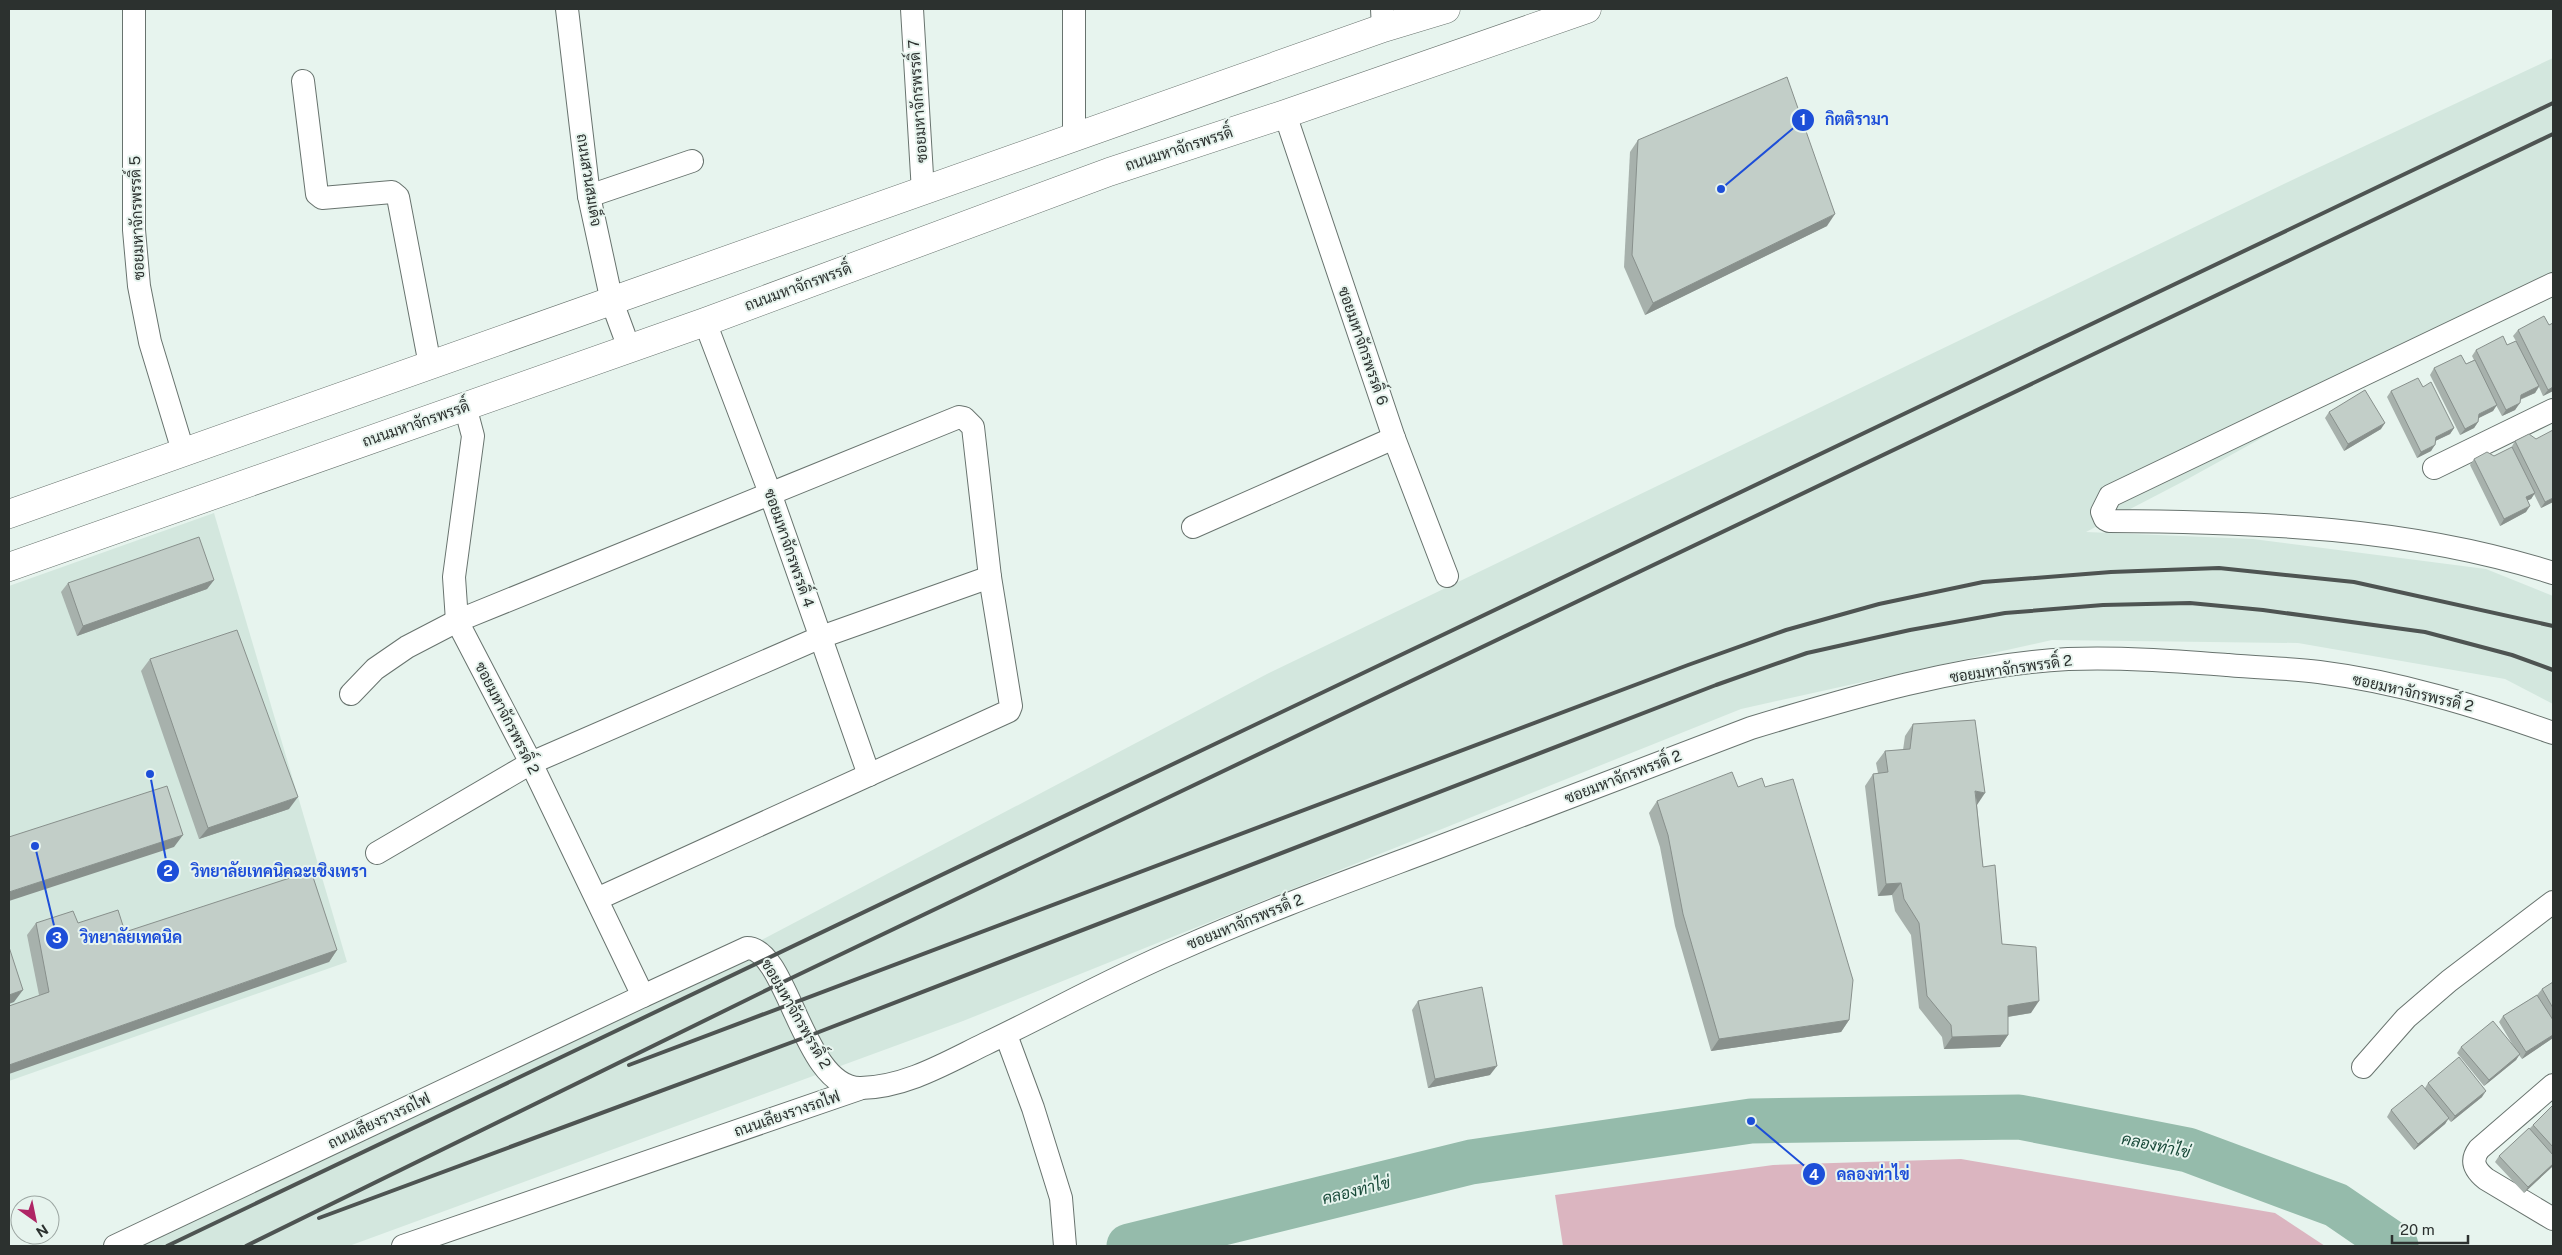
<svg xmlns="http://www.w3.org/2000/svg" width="2562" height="1255" font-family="'Public Sans',Sarabun,sans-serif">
<rect width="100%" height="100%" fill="#e7f4ee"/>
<g fill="#d3e7de">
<polygon points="2553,58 2553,277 2184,481 2086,532 2253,539 2486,569 2553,596 2553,704 2505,679 2298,643 2052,640 1741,709 963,1021 349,1246 137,1246 587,1032 1267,674 2309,172"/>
<polygon points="214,513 347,962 9,1081 9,586"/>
</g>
<polygon fill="#dbb5c0" points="1961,1159 2275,1213 2325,1246 1563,1246 1555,1195 1773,1165"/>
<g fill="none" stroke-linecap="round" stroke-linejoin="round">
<polyline stroke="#95bbab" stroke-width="45" points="1129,1246 1471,1162 1751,1121 2019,1117 2188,1150 2336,1205 2396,1246"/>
<defs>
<g id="street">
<polyline points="134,9 134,230 139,286 150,342 183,451"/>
<polyline points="567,9 589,196 612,302 629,348"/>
<polyline points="912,9 923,192"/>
<polyline points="1074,9 1074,138"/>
<polyline points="1382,9 1383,28"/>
<polyline points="303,81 317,194 322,198 392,192 398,197 430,365"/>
<polyline points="1285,114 1394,438 1447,576"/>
<polyline points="589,196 692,161"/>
<path d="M 2553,284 L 2110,496 L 2102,512 L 2105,519 L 2109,521 C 2259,522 2409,527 2553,573"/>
<polyline points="705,322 770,493 869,775"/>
<path d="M 465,406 L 473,436 L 454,577 L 457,621 L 531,763 L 643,996 L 747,948 C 788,948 803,1090 861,1088 C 906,1087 946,1063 985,1044 C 1050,1013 1112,978 1178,950 C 1261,913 1346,882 1431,850 C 1538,809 1644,769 1751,728 C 1853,697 1960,665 2068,659 C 2122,657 2174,661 2228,665 C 2258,668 2289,668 2319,672 C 2399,682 2477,706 2553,733"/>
<polyline points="2434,468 2553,410"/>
<polyline points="1193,527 1394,438"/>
<polyline points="351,694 375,669 407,647 457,621 959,417 964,418 973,427 990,577 1011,706 1009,711 597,899"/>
<polyline points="377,853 531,763 821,637 990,577"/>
<polyline points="1006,1035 1033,1108 1061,1198 1065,1246"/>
<polyline points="2363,1067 2406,1018 2449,981 2553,902"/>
<path d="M 2553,1085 L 2479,1149 C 2470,1161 2475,1170 2486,1179 L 2553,1219"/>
<polyline points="115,1246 643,996"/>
<polyline points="403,1246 859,1089"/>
</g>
<g id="primary">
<polyline points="9,514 1383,28 1446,9"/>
<polyline points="9,567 705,322 1109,172 1285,114 1587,9"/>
</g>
</defs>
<use href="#street" stroke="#68736e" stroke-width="24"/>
<use href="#primary" stroke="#68736e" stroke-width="29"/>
<use href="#street" stroke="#fff" stroke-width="22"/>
<use href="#primary" stroke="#fff" stroke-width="28"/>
<g stroke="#4e5452" stroke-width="4">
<polyline points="629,1065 1688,665 1786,630 1879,604 1983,582 2111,572 2219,568 2354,582 2553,626"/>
<polyline points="319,1218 806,1037 1716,685 1807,653 1910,630 2005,613 2103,605 2190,603 2263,610 2425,632 2512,655 2553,670"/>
<polyline points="167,1246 2553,103"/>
<polyline points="246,1246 781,983 2553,134"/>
</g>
</g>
<g fill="#a7b1ac">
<polygon points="1638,140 1827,226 1645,315 1624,267 1630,152"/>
<polygon points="2553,323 2553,391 2543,396 2539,387 2535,393 2520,400 2515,410 2502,416 2496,405 2493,411 2478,418 2478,422 2474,428 2460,435 2430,375 2434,368 2466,364 2474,360 2472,356 2476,350 2507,345 2516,341 2513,336 2518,330 2549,325"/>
<polygon points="2423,387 2454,428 2450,434 2435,441 2431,451 2417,458 2387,397 2391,391"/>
<polygon points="2329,412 2381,429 2344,451 2325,418"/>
<polygon points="2515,441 2553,502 2541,508 2534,494 2531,499 2528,500 2526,512 2500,526 2470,465 2474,459 2494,456 2511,448"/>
<polygon points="214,580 207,589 77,636 61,592 68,583"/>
<polygon points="150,659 289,809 199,839 141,671"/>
<polygon points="1913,724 1977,805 1983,867 2002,944 2031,1013 2008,1017 2008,1035 2000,1047 1944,1049 1942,1037 1919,1008 1911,935 1895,911 1892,895 1878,896 1865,786 1873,774 1878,773 1876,763 1885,751 1903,750 1905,736"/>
<polygon points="1738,787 1849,1020 1841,1032 1711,1051 1675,926 1660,847 1649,813 1657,801"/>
<polygon points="36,923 78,923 125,932 337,950 329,962 39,995 27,935"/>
<polygon points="2553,982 2553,1038 2522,1059 2519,1055 2516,1060 2484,1086 2457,1053 2461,1047 2514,1047 2499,1022 2503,1016 2537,995 2542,989"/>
<polygon points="1418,1001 1490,1075 1428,1088 1412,1010"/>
<polygon points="2428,1083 2482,1097 2451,1122 2448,1119 2445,1124 2414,1150 2387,1117 2391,1110 2425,1088"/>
<polygon points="2553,1105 2553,1166 2524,1193 2495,1162 2499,1156 2529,1129"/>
</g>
<g fill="#88908c">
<polygon points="1835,214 1827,226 1645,315 1653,303"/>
<polygon points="2539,386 2535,393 2516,401 2521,395"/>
<polygon points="2553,387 2553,391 2543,396 2548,390"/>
<polygon points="2520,403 2515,410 2502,416 2506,410"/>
<polygon points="2497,405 2493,411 2475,420 2479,414"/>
<polygon points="2478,422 2474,428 2460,435 2465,429"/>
<polygon points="2385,423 2381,429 2344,451 2348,444"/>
<polygon points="2454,428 2450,434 2431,443 2436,437"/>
<polygon points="2435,445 2431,451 2417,458 2421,452"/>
<polygon points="2535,493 2531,499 2522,503 2526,497"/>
<polygon points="2553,498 2553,502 2541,508 2545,502"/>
<polygon points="2530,506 2526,512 2500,526 2504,519"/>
<polygon points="214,580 207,589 77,636 83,626"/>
<polygon points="1975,791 1985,793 1977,805"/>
<polygon points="298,797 289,809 199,839 208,828"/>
<polygon points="183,835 174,847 9,901 9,892"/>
<polygon points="1901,883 1892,895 1878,896 1886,884"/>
<polygon points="337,950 329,962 9,1074 9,1065"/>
<polygon points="23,990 14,1002 9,1004 9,995"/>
<polygon points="2039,1001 2031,1013 2000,1018 2008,1006"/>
<polygon points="1849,1020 1841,1032 1711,1051 1719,1039"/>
<polygon points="2008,1035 2000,1047 1944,1049 1952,1037"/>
<polygon points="2553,1035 2553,1038 2522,1059 2526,1052"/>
<polygon points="2520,1054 2516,1060 2484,1086 2489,1080"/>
<polygon points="1497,1066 1490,1075 1428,1088 1435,1079"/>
<polygon points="2486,1091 2482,1097 2451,1122 2455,1116"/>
<polygon points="2449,1118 2445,1124 2414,1150 2418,1144"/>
<polygon points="2553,1164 2553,1166 2524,1193 2528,1187"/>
</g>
<g fill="#c2cec8" stroke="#88908c">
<polygon points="1787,77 1835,214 1653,303 1632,255 1638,140"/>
<polygon points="2544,316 2549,325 2553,323 2553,387 2548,390 2518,330"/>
<polygon points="2503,336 2507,345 2516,341 2539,386 2521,395 2520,403 2506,410 2476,350"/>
<polygon points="2461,355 2466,364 2475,360 2497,405 2479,414 2478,422 2465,429 2434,368"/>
<polygon points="2418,378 2423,387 2431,382 2454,428 2436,437 2435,445 2421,452 2391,391"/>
<polygon points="2365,390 2385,423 2348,444 2329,412"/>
<polygon points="2553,430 2553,498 2545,502 2515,441 2529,434 2536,439"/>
<polygon points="2512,447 2535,493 2526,497 2530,506 2504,519 2474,459 2487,452 2494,456"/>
<polygon points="199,537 214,580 83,626 68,583"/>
<polygon points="237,630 298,797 208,828 150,659"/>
<polygon points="1975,720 1985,793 1975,791 1983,867 1995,865 2002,944 2036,947 2039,1001 2008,1006 2008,1035 1952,1037 1951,1025 1927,996 1919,923 1904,899 1901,883 1886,884 1873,774 1888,772 1885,751 1910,749 1913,724"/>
<polygon points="1732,772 1738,787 1762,778 1765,787 1793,779 1853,980 1849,1020 1719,1039 1683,914 1668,835 1657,801"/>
<polygon points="167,786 183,835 9,892 9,837"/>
<polygon points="311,871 337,950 9,1065 9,1006 49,992 36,923 73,911 78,923 118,910 125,932"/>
<polygon points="9,947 23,990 9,995"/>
<polygon points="2553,982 2553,1008 2542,989"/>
<polygon points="1482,987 1497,1066 1435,1079 1418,1001"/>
<polygon points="2537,995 2553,1020 2553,1035 2526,1052 2503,1016"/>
<polygon points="2493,1021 2520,1054 2489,1080 2461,1047"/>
<polygon points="2459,1057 2486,1091 2455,1116 2428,1083"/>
<polygon points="2422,1085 2449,1118 2418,1144 2391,1110"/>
<polygon points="2553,1105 2553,1147 2533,1125"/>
<polygon points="2529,1128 2553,1155 2553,1164 2528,1187 2499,1156"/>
</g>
<g text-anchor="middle" stroke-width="4" stroke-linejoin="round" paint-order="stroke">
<g font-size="15" fill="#2c312f" stroke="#e7f4ee">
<text transform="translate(918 101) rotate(-94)" y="5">ซอยมหาจักรพรรดิ์ 7</text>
<text transform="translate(1179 149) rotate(-18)" y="5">ถนนมหาจักรพรรดิ์</text>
<text transform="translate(589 180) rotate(81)" y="5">ถนนสวนสมเด็จ</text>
<text transform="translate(137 218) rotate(-92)" y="5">ซอยมหาจักรพรรดิ์ 5</text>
<text transform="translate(798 287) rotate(-20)" y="5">ถนนมหาจักรพรรดิ์</text>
<text transform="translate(1363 346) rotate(71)" y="5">ซอยมหาจักรพรรดิ์ 6</text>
<text transform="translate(416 424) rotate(-19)" y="5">ถนนมหาจักรพรรดิ์</text>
<text transform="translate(789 548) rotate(71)" y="5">ซอยมหาจักรพรรดิ์ 4</text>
<text transform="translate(2011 669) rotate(-8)" y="5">ซอยมหาจักรพรรดิ์ 2</text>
<text transform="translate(2413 693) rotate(13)" y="5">ซอยมหาจักรพรรดิ์ 2</text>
<text transform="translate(507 718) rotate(63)" y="5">ซอยมหาจักรพรรดิ์ 2</text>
<text transform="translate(1623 777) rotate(-21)" y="5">ซอยมหาจักรพรรดิ์ 2</text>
<text transform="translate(1245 922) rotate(-22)" y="5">ซอยมหาจักรพรรดิ์ 2</text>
<text transform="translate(796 1014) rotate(60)" y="5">ซอยมหาจักรพรรดิ์ 2</text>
<text transform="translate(787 1114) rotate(-19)" y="5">ถนนเลียงรางรถไฟ</text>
<text transform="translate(379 1121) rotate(-25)" y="5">ถนนเลียงรางรถไฟ</text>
</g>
<g font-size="16" font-style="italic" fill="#174938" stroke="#e7f4ee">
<text transform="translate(2156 1145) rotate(12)" y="6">คลองท่าไข่</text>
<text transform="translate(1356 1190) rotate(-14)" y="6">คลองท่าไข่</text>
</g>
</g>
<path fill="none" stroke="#1d4ed8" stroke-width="2" d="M1721 189L1803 120M150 774L168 871M35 846L57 938M1751 1121L1814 1174"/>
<g fill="#1d4ed8" stroke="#e7f4ee" stroke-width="2">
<circle cx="1721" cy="189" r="5"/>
<circle cx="150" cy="774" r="5"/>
<circle cx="35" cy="846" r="5"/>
<circle cx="1751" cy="1121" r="5"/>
<circle cx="1803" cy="120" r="12"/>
<circle cx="168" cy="871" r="12"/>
<circle cx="57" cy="938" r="12"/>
<circle cx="1814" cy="1174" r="12"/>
</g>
<g font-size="15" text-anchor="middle" font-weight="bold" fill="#fff">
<text x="1803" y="125">1</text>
<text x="168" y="876">2</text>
<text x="57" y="943">3</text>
<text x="1814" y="1180">4</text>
</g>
<g font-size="16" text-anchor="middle" font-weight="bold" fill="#1d4ed8" stroke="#e7f4ee" stroke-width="4" stroke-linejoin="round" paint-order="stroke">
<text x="1857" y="125">กิตติรามา</text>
<text x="279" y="877">วิทยาลัยเทคนิคฉะเชิงเทรา</text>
<text x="131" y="943">วิทยาลัยเทคนิค</text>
<text x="1873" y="1180">คลองท่าไข่</text>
</g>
<rect width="2562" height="1255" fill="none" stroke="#2c312f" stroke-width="20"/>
<g transform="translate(35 1220) rotate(147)"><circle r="24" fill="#e7f4ee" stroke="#9ca6a2"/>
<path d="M0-4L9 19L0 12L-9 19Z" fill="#af2565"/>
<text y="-8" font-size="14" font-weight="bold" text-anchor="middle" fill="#2c312f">N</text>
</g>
<path d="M2392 1235v8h76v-8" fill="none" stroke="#2c312f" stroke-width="2.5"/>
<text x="2400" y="1235" font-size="15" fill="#2c312f" stroke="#e7f4ee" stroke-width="4" paint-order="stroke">20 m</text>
</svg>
